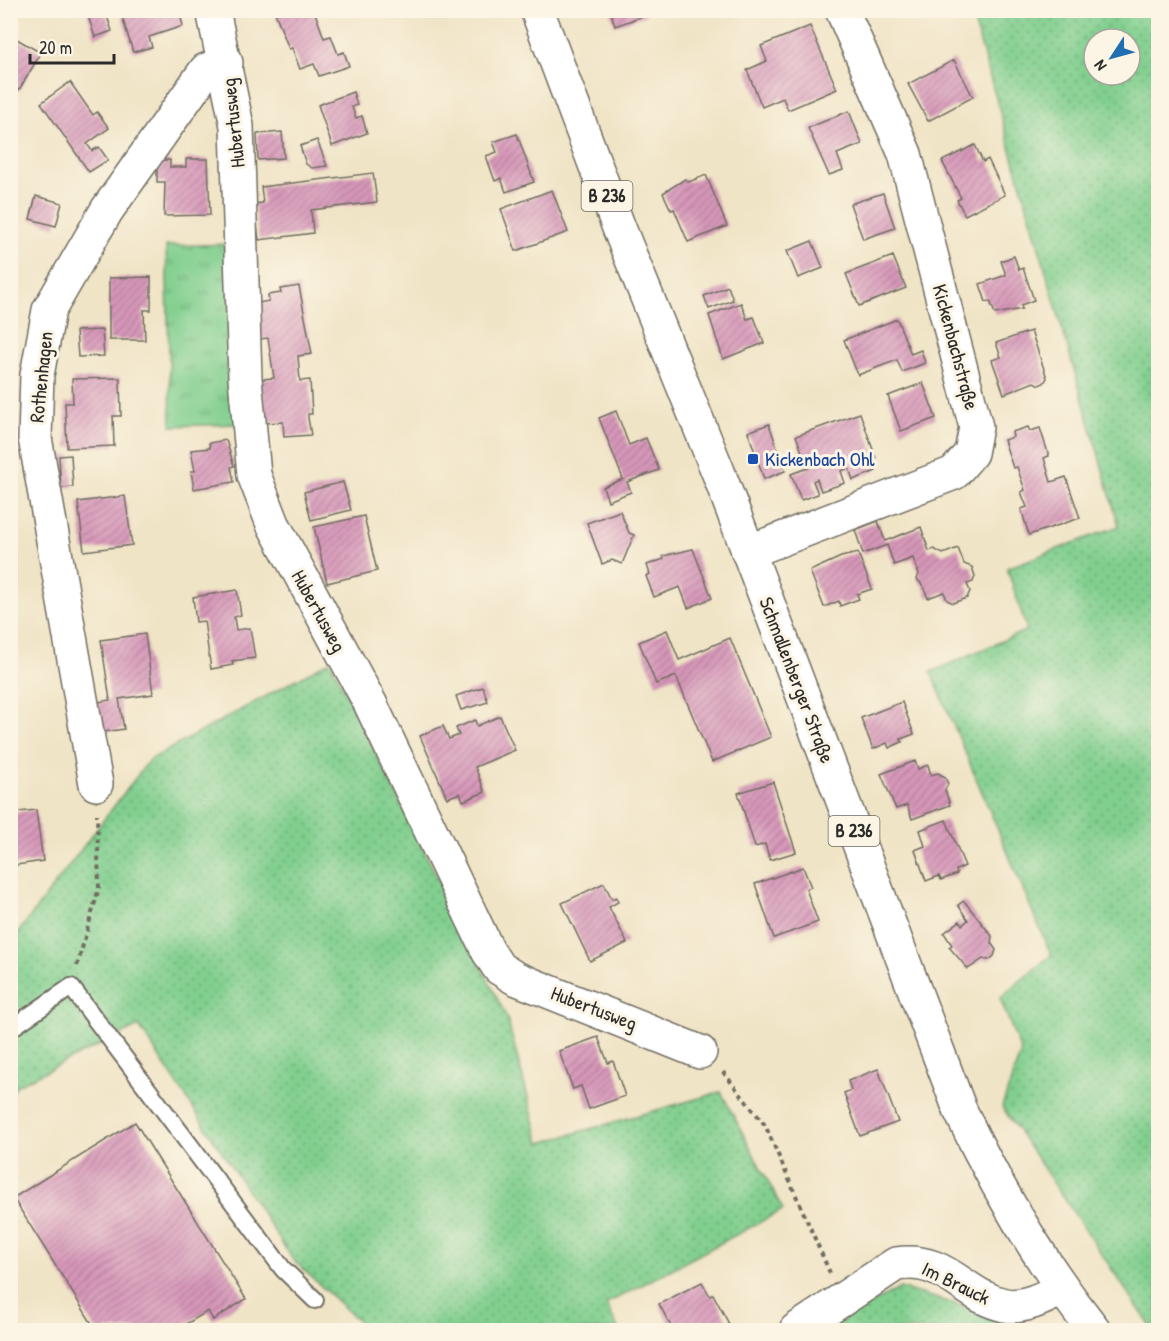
<svg xmlns="http://www.w3.org/2000/svg" width="1169" height="1341" font-family="'Patrick Hand',sans-serif">
<defs>
<pattern id="grass-dots" width="8" height="8" patternUnits="userSpaceOnUse" patternTransform="scale(1.5)"><rect width="8" height="8" fill="#81cf8f"/><path d="M2 2h.1M6 6h.1" fill="none" stroke="#6aa875" stroke-width="1.8" stroke-linecap="round"/></pattern>
<pattern id="park-tufts" width="24" height="20" patternUnits="userSpaceOnUse" patternTransform="scale(1.5)"><rect width="24" height="20" fill="#81cf8f"/><path d="M3 7l-1-3M5 7V3M7 7l1-3M15 17l-1-3M17 17v-4M19 17l1-3" fill="none" stroke="#6aa875"/></pattern>
<pattern id="building-hatch" width="6" height="6" patternUnits="userSpaceOnUse" patternTransform="scale(1.5)"><rect width="6" height="6" fill="#d797b9"/><path d="M-1 1l2-2M0 6l6-6M5 7l2-2" fill="none" stroke="#af7b97"/></pattern>
</defs>
<rect width="100%" height="100%" fill="#fcf5e5"/>
<filter id="ink" filterUnits="userSpaceOnUse"><feTurbulence type="fractalNoise" baseFrequency=".0167" numOctaves="2"/><feDisplacementMap in="SourceGraphic" scale="12" xChannelSelector="R" yChannelSelector="G"/><feConvolveMatrix kernelMatrix="1 2 1 2 8 2 1 2 1" color-interpolation-filters="sRGB"/></filter>
<filter id="wash" filterUnits="userSpaceOnUse"><feTurbulence type="fractalNoise" baseFrequency=".008" numOctaves="4" result="noise"/><feDisplacementMap in="SourceGraphic" scale="24" xChannelSelector="R" yChannelSelector="G"/><feGaussianBlur stdDeviation="1.35" result="paint"/><feColorMatrix in="noise" values="0 0 0 0 0 0 0 0 0 0 0 0 0 0 0 0 0 1.4 0 .05"/><feComposite in="paint" operator="in"/></filter>
<g filter="url(#wash)">
<rect width="100%" height="100%" fill="#f0e4c6"/>
<g fill="url(#grass-dots)" stroke="#567d5d" stroke-width="1.5" fill-rule="evenodd">
<path d="M 971,11 L 1158,11 L 1158,1330 L 1153,1330 L 1002,1107 L 1021,1052 L 1000,998 L 1051,955 L 931,672 L 1027,630 L 1007,568 L 1119,526 ZM 1094,39 L 1130,39 L 1130,75 L 1094,75 Z"/>
<polygon points="330,661 507,1018 540,1143 721,1092 783,1210 606,1304 619,1330 368,1330 293,1260 139,1026 17,1085 11,1095 11,942 149,760"/>
<polygon points="900,1288 1014,1321 1020,1330 825,1330"/>
</g>
<polygon fill="url(#park-tufts)" stroke="#567d5d" stroke-width="1.5" points="234,244 239,424 171,426 166,246"/>
<g id="blocks">
<g fill="url(#building-hatch)">
<polygon points="96,10 105,10 112,31 95,37 87,13"/>
<polygon points="120,10 179,10 183,26 149,37 152,47 133,52"/>
<polygon points="274,10 314,10 324,38 331,36 338,54 344,52 349,66 319,76 314,64 300,69 292,48 289,49"/>
<polygon points="610,10 645,10 646,15 615,26"/>
<polygon points="810,26 837,89 788,110 783,98 762,107 747,70 767,61 761,46"/>
<polygon points="10,35 41,53 19,90 10,85"/>
<polygon points="954,60 973,97 928,121 908,84"/>
<polygon points="70,82 93,115 97,112 109,128 87,144 92,151 99,147 108,160 89,172 41,103"/>
<polygon points="353,92 357,105 352,107 356,118 362,116 367,133 332,146 318,105"/>
<polygon points="849,111 862,144 837,154 843,170 829,175 808,128"/>
<polygon points="282,132 284,158 258,160 257,134"/>
<polygon points="517,134 534,182 506,192 501,178 495,181 486,156 497,152 493,142"/>
<polygon points="317,140 327,166 312,168 306,164 300,146"/>
<polygon points="975,145 983,162 988,159 1005,195 965,215 957,200 961,198 942,161"/>
<polygon points="186,159 208,159 210,215 164,216 165,182 157,182 157,160 170,160 170,167 186,167"/>
<polygon points="373,173 377,202 311,210 313,233 259,240 254,204 263,203 261,187"/>
<polygon points="706,175 727,226 688,242 674,209 671,210 663,193 685,179 689,182"/>
<polygon points="552,190 568,232 516,251 501,209"/>
<polygon points="883,193 895,228 863,239 850,204"/>
<polygon points="36,196 62,203 56,226 30,219"/>
<polygon points="812,241 823,268 798,278 787,251"/>
<polygon points="893,256 906,288 859,306 846,274"/>
<polygon points="1014,256 1019,270 1023,268 1034,300 1021,305 1022,309 995,314 990,301 986,302 980,284 1006,275 1001,261"/>
<polygon points="151,277 151,310 144,310 145,340 109,340 109,278"/>
<polygon points="299,286 312,354 298,356 300,381 310,380 312,414 308,414 308,418 311,435 284,437 283,422 264,423 261,379 274,378 268,338 260,339 253,304 269,301 268,295 281,293 280,289"/>
<polygon points="728,286 733,300 709,309 704,296"/>
<polygon points="741,303 747,319 754,317 764,343 723,359 709,315"/>
<polygon points="897,319 911,354 921,350 925,363 902,372 897,360 858,375 844,340"/>
<polygon points="102,330 104,356 78,357 76,331"/>
<polygon points="1031,331 1047,378 1044,383 1039,385 1034,382 1004,394 992,360 1001,357 996,343"/>
<polygon points="120,378 121,416 113,416 114,446 67,448 65,403 73,403 72,379"/>
<polygon points="923,383 936,418 901,431 888,396"/>
<polygon points="616,411 629,445 646,438 659,470 627,482 631,492 608,501 603,487 623,479 599,418"/>
<polygon points="860,413 876,458 872,459 876,471 853,480 849,468 841,471 845,483 821,491 817,479 813,481 818,494 801,500 791,474 808,468 796,436"/>
<polygon points="769,424 785,471 764,479 748,432"/>
<polygon points="1028,427 1030,431 1040,428 1049,456 1044,458 1051,482 1066,477 1080,518 1029,535 1021,509 1027,507 1021,492 1025,490 1017,467 1013,468 1004,440 1013,437 1012,432"/>
<polygon points="226,440 234,466 231,467 234,482 194,489 191,471 195,471 191,450 210,448 209,443"/>
<polygon points="71,455 73,487 61,488 59,456"/>
<polygon points="343,482 351,510 311,520 304,492"/>
<polygon points="125,496 132,545 84,551 78,502"/>
<polygon points="620,511 629,533 634,535 622,564 612,560 602,564 587,523"/>
<polygon points="364,516 377,571 327,583 314,527"/>
<polygon points="878,521 885,541 921,527 929,551 934,549 943,554 958,548 964,564 972,567 975,576 973,582 967,584 970,591 967,598 953,603 947,600 944,592 928,598 923,586 917,579 919,574 913,558 894,565 887,545 863,554 855,530"/>
<polygon points="693,549 712,598 688,608 680,587 654,597 646,576 650,574 647,565 664,559 663,556"/>
<polygon points="858,553 872,589 857,594 859,599 840,606 839,601 824,607 810,571 841,557"/>
<polygon points="237,590 241,615 234,617 236,630 250,628 255,658 232,661 233,665 211,669 204,621 196,622 193,597"/>
<polygon points="667,630 679,660 730,638 771,737 712,762 676,676 656,684 639,642"/>
<polygon points="145,634 153,694 119,699 124,729 97,733 93,703 110,700 101,640"/>
<polygon points="483,687 488,702 461,710 456,696"/>
<polygon points="902,702 914,734 901,739 902,742 889,748 887,743 873,749 861,718"/>
<polygon points="500,716 515,750 475,767 485,792 463,801 460,793 447,798 420,736 443,726 449,739 459,735 456,728 475,720 477,726"/>
<polygon points="915,761 918,769 928,765 931,775 938,773 945,777 948,784 945,790 950,805 912,819 907,805 896,809 881,774"/>
<polygon points="773,782 796,852 770,860 765,844 755,847 738,793"/>
<polygon points="36,810 43,861 10,866 10,813"/>
<polygon points="946,820 965,866 956,870 957,874 941,880 939,876 926,881 915,850 925,846 920,830"/>
<polygon points="803,867 811,887 806,889 818,922 774,938 755,884"/>
<polygon points="604,883 612,899 616,897 618,902 609,907 627,943 590,961 562,903"/>
<polygon points="964,901 992,936 991,943 996,950 994,956 989,960 983,959 968,969 949,947 952,945 944,933 960,921 962,925 968,920 958,905"/>
<polygon points="598,1037 608,1063 613,1061 625,1096 589,1109 581,1086 573,1089 559,1051"/>
<polygon points="878,1069 898,1122 860,1136 844,1093 851,1090 848,1081"/>
<polygon points="135,1122 246,1299 213,1320 208,1311 176,1330 96,1330 13,1198"/>
<polygon points="702,1282 710,1296 713,1294 729,1324 725,1326 727,1330 673,1330 659,1304"/>
</g>
</g>
</g>
<g filter="url(#ink)">
<use href="#blocks" fill-opacity="0" stroke="#706c61" stroke-width="1.5"/>
<g fill="none" stroke-linecap="round" stroke-linejoin="round">
<defs>
<polyline id="service" points="10,1029 71,987 283,1269 315,1300"/>
<g id="minor">
<polyline points="213,10 237,126 245,378 254,475 273,524 370,703 488,951 499,968 515,978 700,1052"/>
<polyline points="748,552 954,473 971,453 976,427 905,154 842,10"/>
<polyline points="96,784 35,438 37,375 49,310 107,210 206,70 226,63"/>
<path d="M 796,1330 L 896,1264 C 947,1256 962,1296 1005,1305 C 1023,1309 1046,1297 1062,1289"/>
</g>
<path id="primary" d="M 537,10 L 619,228 L 719,474 L 960,1110 C 997,1189 1040,1262 1094,1330"/>
</defs>
<use href="#service" stroke="#706c61" stroke-width="20"/>
<use href="#minor" stroke="#706c61" stroke-width="36"/>
<use href="#primary" stroke="#706c61" stroke-width="36"/>
<g stroke="#706c61" stroke-width="4" stroke-dasharray="4.5 4.5" stroke-linecap="butt">
<polyline points="77,966 99,888 97,814"/>
<polyline points="723,1072 765,1125 830,1273"/>
</g>
<use href="#service" stroke="#fff" stroke-width="16"/>
<use href="#minor" stroke="#fff" stroke-width="33"/>
<use href="#primary" stroke="#fff" stroke-width="33"/>
</g>
</g>
<rect fill="#1a4fb4" stroke="#fcf5e5" stroke-width="2" x="747" y="453" width="12" height="12" rx="3"/>
<g text-anchor="middle" stroke-width="6" stroke-linejoin="round" paint-order="stroke">
<g fill="#fcf5e5" stroke="#6a6863" stroke-width="1.5">
<rect x="581.5" y="181" width="51" height="30" rx="4.5"/>
<rect x="828.5" y="816" width="51" height="30" rx="4.5"/>
</g>
<g font-size="18" font-weight="bold" fill="#2b2b2b">
<text x="607" y="202">B 236</text>
<text x="854" y="837">B 236</text>
</g>
<g font-size="20" fill="#2b2b2b" stroke="#fcf5e5">
<text transform="translate(233 123) rotate(-96)" y="7">Hubertusweg</text>
<text transform="translate(956 347) rotate(75)" y="7">Kickenbachstraße</text>
<text transform="translate(41 377) rotate(-84)" y="7">Rothenhagen</text>
<text transform="translate(319 611) rotate(61)" y="7">Hubertusweg</text>
<text transform="translate(797 680) rotate(69)" y="7">Schmallenberger Straße</text>
<text transform="translate(594 1008) rotate(21)" y="7">Hubertusweg</text>
<text transform="translate(956 1283) rotate(26)" y="7">Im Brauck</text>
</g>
<g font-size="20" fill="#164399" stroke="#fcf5e5" text-anchor="start">
<text x="765" y="466">Kickenbach Ohl</text>
</g>
</g>
<rect width="1169" height="1341" fill="none" stroke="#fcf5e5" stroke-width="36"/>
<g transform="translate(1112 57) rotate(234)"><circle r="28" fill="#fcf5e5" stroke="#a8a49b" stroke-width="1.5"/>
<path d="M0-4.5L10 22L0 15L-10 22Z" fill="#1f6fb2"/>
<text y="-9" font-size="16" font-weight="bold" text-anchor="middle" fill="#2b2b2b">N</text>
</g>
<path d="M30 54v9h84v-9" fill="none" stroke="#2b2b2b" stroke-width="3"/>
<text x="39" y="54" font-size="18" fill="#2b2b2b" stroke="#fcf5e5" stroke-width="4.5" paint-order="stroke">20 m</text>
</svg>
